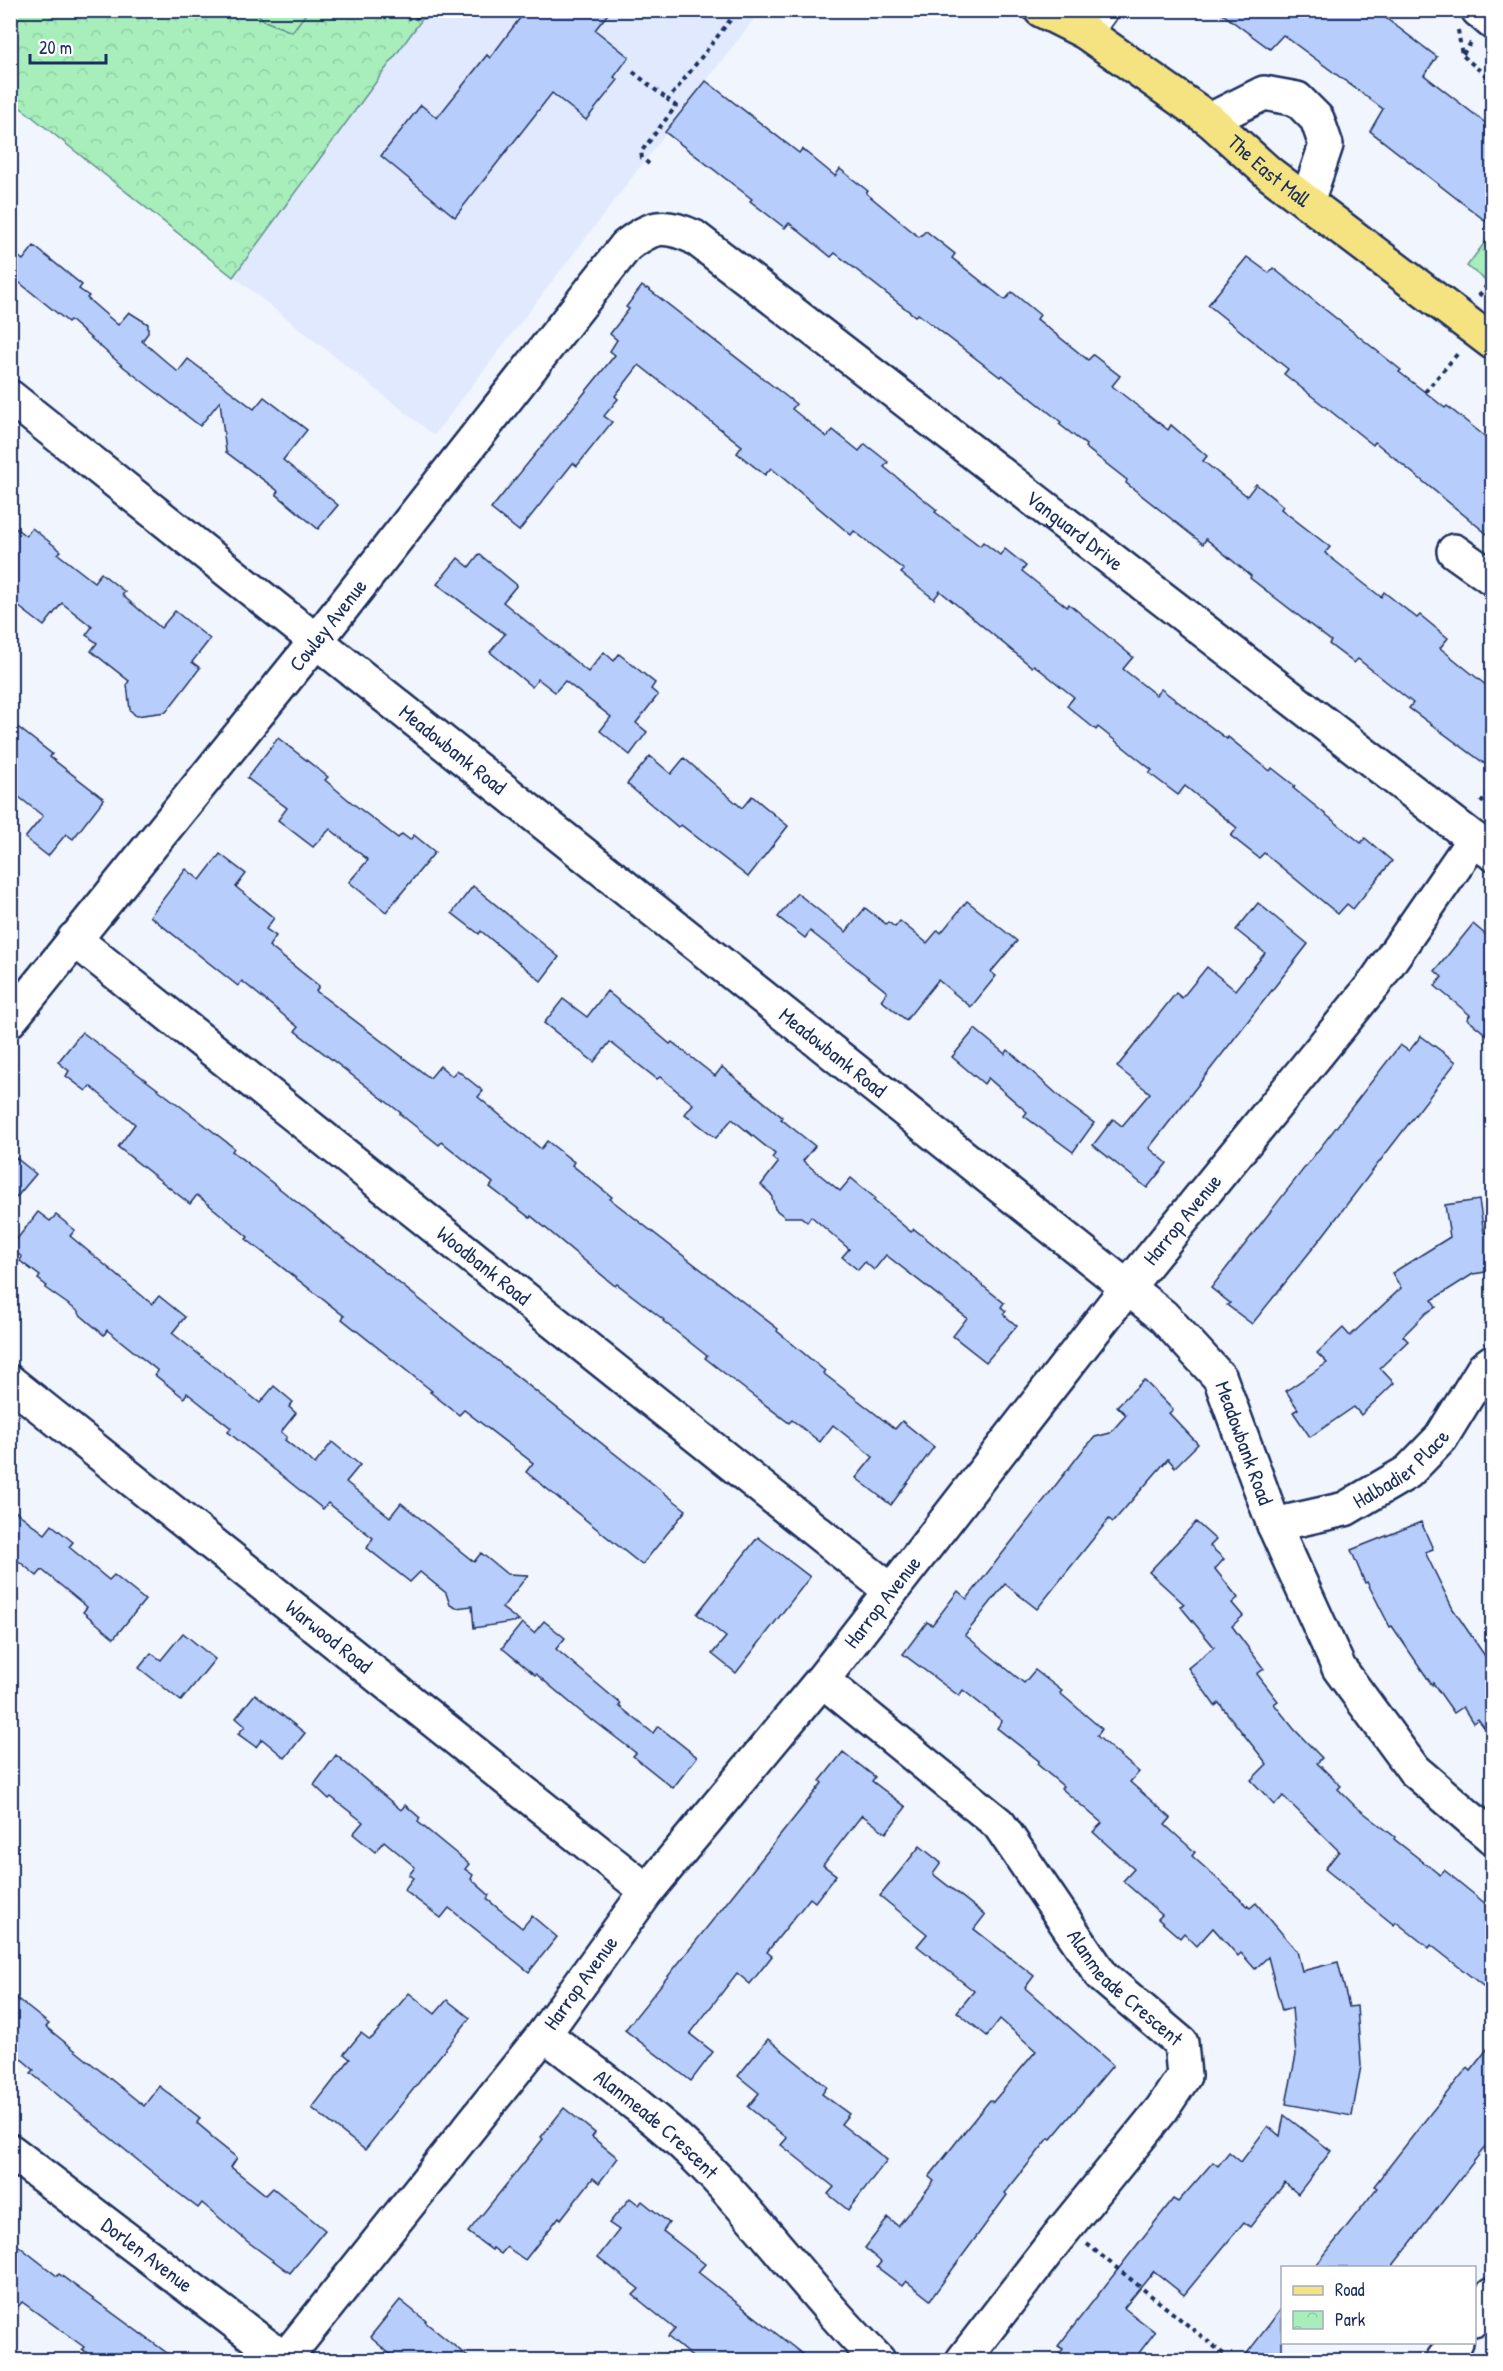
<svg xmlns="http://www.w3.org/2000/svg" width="1503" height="2371" font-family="'Patrick Hand',sans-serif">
<defs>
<pattern id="park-crowns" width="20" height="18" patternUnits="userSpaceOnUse" patternTransform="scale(1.5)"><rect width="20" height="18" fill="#a7eebb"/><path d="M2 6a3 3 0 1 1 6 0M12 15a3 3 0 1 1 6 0" fill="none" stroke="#8fcca3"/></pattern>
</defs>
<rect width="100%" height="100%" fill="#f1f5fe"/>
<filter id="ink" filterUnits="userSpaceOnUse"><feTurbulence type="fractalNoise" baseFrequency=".0167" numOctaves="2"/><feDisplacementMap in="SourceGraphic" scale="12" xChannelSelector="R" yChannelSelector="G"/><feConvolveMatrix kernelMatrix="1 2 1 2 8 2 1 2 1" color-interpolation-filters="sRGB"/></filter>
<g filter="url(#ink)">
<polygon fill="#e0e9fd" points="10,11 760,11 434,435 11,100"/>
<g fill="url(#park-crowns)" stroke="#618e8c" stroke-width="1.5">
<polygon points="10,11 428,11 233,277 11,100"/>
<polygon points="1492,233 1492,285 1467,266"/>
</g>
<polygon fill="#a7eebb" stroke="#618e8c" stroke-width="1.5" points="254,11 308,11 292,32 265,21"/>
<g fill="#b7cdfc" stroke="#1b2f5e" stroke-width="1.5">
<polygon points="526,10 611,10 595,30 629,57 614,77 618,80 586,120 552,93 455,217 381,156 421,105 437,118 487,55 490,58"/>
<polygon points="1217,10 1375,10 1437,57 1424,75 1492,128 1492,226 1370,131 1383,109 1283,35 1270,49"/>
<polygon points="706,81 799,153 802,149 835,176 840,169 868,191 866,193 919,237 926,231 955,254 952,258 1005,300 1012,292 1040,315 1037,319 1088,360 1093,355 1120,376 1112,386 1168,430 1171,425 1207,456 1203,461 1247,496 1256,484 1283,506 1281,509 1330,547 1325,553 1381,597 1384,592 1417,618 1420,615 1448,638 1440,648 1492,690 1492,769 1409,708 1413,703 1358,659 1354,663 1329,644 1331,641 1250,578 1251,576 1206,539 1203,544 1126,483 1127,480 1085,447 1086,445 1059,424 1061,422 1002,375 1000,377 918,314 915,316 835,253 831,257 789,223 785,228 750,201 752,199 665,132"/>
<polygon points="34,246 82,285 79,289 89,296 87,298 118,325 129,312 148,324 148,333 142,341 178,372 188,359 254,409 264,397 307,430 283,460 338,505 318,529 276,494 278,491 226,452 220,401 200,426 125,368 70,320 68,322 10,275 10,250 23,260"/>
<polygon points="1247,257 1269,273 1273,268 1401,370 1399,372 1425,392 1445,408 1447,406 1492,442 1492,538 1375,442 1373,445 1284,374 1288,369 1208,305"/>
<polygon points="642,286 646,289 647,288 796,404 792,409 827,437 833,430 859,451 865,444 888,462 884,467 937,510 935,512 980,546 983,542 1000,555 1005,549 1026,566 1022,571 1067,607 1069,604 1133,657 1123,669 1156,695 1161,689 1227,739 1228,737 1270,771 1272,768 1295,786 1293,788 1361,843 1365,838 1392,861 1353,909 1347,904 1338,914 1264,853 1259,858 1231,836 1237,828 1185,786 1178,795 1149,773 1152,770 1098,727 1096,730 1067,706 1074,697 1034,665 1032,667 940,591 934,599 901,573 904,570 854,531 851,535 771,468 765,475 737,453 742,446 639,365 615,396 618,399 604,416 612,422 577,466 573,463 519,531 491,509 615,355 610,351 617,340 610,334 629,309 626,307"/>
<polygon points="10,524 26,536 32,528 61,551 58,554 94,582 101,573 125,592 122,595 161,628 175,611 210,639 192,662 200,668 166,712 136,716 130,710 127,684 129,681 91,651 97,643 86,635 92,627 62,603 44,626 10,600"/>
<polygon points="479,554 517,585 503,602 588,672 604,652 614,661 619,654 655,683 651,689 658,695 636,723 647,732 630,755 600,731 611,717 565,681 555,692 538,679 532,687 490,652 505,634 437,584 458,558 469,567"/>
<polygon points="10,721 52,754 50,757 104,799 73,839 66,834 48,856 25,838 43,816 10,790"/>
<polygon points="278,738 328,777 325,780 351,802 398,838 402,834 410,840 414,835 435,852 386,912 349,882 368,860 330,829 313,847 278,820 287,808 247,778"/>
<polygon points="650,756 671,774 684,758 742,808 752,796 788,826 748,877 681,825 678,827 627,784"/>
<polygon points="220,854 246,874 236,887 274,918 266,929 276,936 269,946 319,986 316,991 430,1078 440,1066 452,1076 457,1070 483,1091 478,1097 541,1149 547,1141 574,1162 572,1165 612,1197 610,1199 778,1329 777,1331 825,1371 823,1373 895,1429 902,1421 934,1447 891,1505 856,1478 873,1457 833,1425 820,1442 792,1420 789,1423 751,1394 705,1358 707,1356 663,1321 664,1320 617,1284 615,1286 531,1216 530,1218 490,1187 493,1183 442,1142 439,1145 400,1114 401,1113 295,1031 298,1027 242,981 238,986 150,916 186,869 200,880"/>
<polygon points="473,886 559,957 541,981 481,931 479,934 452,913"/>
<polygon points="797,893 846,932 865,908 886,924 888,922 895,927 900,921 927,943 938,930 941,933 967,901 1017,941 991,972 996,976 971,1007 938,980 906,1020 881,1000 887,992 852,964 810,931 805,938 778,917"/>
<polygon points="1258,903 1308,944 1149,1148 1167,1163 1147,1188 1093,1145 1113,1119 1122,1126 1150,1093 1117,1067 1176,993 1182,998 1207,967 1235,990 1265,953 1236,930"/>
<polygon points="1473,924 1492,940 1492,1039 1467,1019 1470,1015 1435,986 1442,977 1435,971"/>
<polygon points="607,991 670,1044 672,1042 715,1076 722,1067 782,1117 781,1119 815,1146 803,1161 840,1191 851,1178 875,1198 873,1200 911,1232 914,1229 978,1280 977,1281 1004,1303 1001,1307 1006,1311 1003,1314 1017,1326 986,1362 953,1336 967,1318 886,1255 874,1270 865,1262 858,1270 842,1257 849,1249 811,1216 807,1222 801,1217 785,1217 775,1209 771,1194 761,1185 778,1163 772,1158 775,1154 732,1119 716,1138 685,1114 693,1104 660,1077 657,1079 610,1042 594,1062 544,1023 563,999 587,1017"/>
<polygon points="975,1029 1005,1054 1008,1050 1068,1104 1094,1123 1073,1152 1024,1116 1027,1112 988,1078 984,1084 952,1057"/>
<polygon points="82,1032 192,1115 234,1148 232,1151 686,1510 642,1565 526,1472 533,1463 464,1410 459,1415 430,1392 432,1391 342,1319 344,1316 246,1239 248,1237 197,1195 190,1204 118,1147 135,1124 90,1086 86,1091 66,1076 69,1071 58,1062"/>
<polygon points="1421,1036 1456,1062 1321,1238 1252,1324 1227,1305 1230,1303 1211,1288 1400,1045 1409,1051"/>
<polygon points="10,1153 36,1174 10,1205"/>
<polygon points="1479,1200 1484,1233 1492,1232 1492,1271 1473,1274 1432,1300 1436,1307 1426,1313 1403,1336 1408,1341 1380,1368 1394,1383 1361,1415 1354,1407 1310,1437 1293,1412 1298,1409 1286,1391 1327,1363 1317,1353 1343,1328 1350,1336 1401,1288 1392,1273 1450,1237 1445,1205"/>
<polygon points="38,1212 50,1221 56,1215 75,1230 70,1236 152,1304 159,1296 185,1317 172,1333 260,1403 274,1386 293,1402 289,1407 296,1413 281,1432 287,1437 285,1440 315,1464 332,1442 360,1465 346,1482 390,1517 401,1503 474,1562 481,1553 507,1574 528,1575 502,1608 519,1621 474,1628 472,1606 456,1608 450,1605 446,1593 420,1572 410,1582 367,1548 373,1538 328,1503 323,1509 228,1432 231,1428 187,1393 184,1398 155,1375 158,1371 107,1330 104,1335 78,1313 79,1312 45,1288 47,1286 38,1279 40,1276 20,1261 22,1257 10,1248"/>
<polygon points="1144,1380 1173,1410 1169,1413 1198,1444 1175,1467 1168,1459 1113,1522 1109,1519 1037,1609 1005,1584 965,1635 1024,1683 1035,1670 1062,1691 1060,1693 1102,1729 1097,1736 1139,1772 1130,1782 1171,1818 1165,1825 1195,1852 1192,1856 1250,1908 1256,1903 1297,1951 1302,1971 1338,1962 1349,2007 1357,2006 1361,2066 1352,2116 1286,2104 1296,2055 1292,2008 1282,2011 1268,1957 1255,1969 1241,1953 1238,1956 1213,1928 1197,1946 1184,1933 1180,1938 1158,1919 1162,1915 1123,1881 1134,1869 1093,1832 1102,1823 1061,1788 1063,1786 1037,1764 1039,1761 997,1728 1002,1721 963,1690 959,1696 903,1654 927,1622 932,1625 958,1591 967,1599 1083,1450 1095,1437 1110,1433 1126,1415 1117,1406"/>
<polygon points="10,1507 45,1534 52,1525 73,1542 69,1547 109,1580 114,1575 145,1600 114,1638 83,1612 87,1607 42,1570 37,1576 10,1554"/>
<polygon points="1196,1522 1216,1540 1210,1546 1224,1559 1215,1569 1238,1598 1232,1603 1243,1616 1232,1626 1264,1669 1257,1674 1278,1701 1274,1704 1294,1729 1322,1758 1317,1763 1341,1786 1338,1789 1355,1806 1395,1837 1394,1839 1440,1875 1444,1870 1492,1909 1492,1993 1431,1945 1429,1948 1396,1922 1394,1925 1325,1869 1339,1851 1283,1796 1275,1805 1251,1780 1267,1764 1219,1703 1215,1706 1188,1668 1214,1647 1180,1606 1184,1604 1149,1572"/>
<polygon points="1421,1522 1433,1549 1425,1552 1453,1609 1485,1656 1492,1651 1492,1738 1478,1719 1473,1723 1463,1707 1454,1713 1433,1683 1432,1685 1392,1626 1390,1627 1367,1582 1365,1583 1351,1550"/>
<polygon points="758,1537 810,1577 736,1673 712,1654 726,1637 697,1614"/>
<polygon points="544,1621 565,1638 556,1649 621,1704 619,1706 653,1733 658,1726 697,1757 673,1788 633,1756 636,1753 593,1720 592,1721 536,1674 535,1675 502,1648 522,1623 534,1633"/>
<polygon points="183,1633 215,1659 181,1701 139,1668 151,1653 161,1660"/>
<polygon points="255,1694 305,1733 285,1758 262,1739 256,1747 238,1734 245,1726 236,1718"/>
<polygon points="843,1752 875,1777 872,1781 906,1807 886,1833 862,1815 823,1865 836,1875 815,1902 810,1898 767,1952 772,1956 750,1984 737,1973 690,2034 713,2052 691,2081 625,2030 822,1783 820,1781"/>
<polygon points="336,1755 401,1810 405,1805 420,1818 418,1822 469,1864 465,1869 473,1875 471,1879 489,1895 487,1899 522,1928 532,1916 557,1937 529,1972 449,1908 441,1918 404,1890 413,1878 409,1875 415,1867 384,1841 375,1852 353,1834 363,1822 331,1797 329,1799 314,1785"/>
<polygon points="920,1846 941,1863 933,1874 985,1915 974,1929 1034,1976 1025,1988 1113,2065 1051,2139 1049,2138 1005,2193 1007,2195 930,2300 906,2281 902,2286 877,2267 881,2262 865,2248 888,2218 898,2226 934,2181 929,2177 968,2127 990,2100 993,2102 1036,2051 1000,2019 987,2036 957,2012 974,1991 917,1946 927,1934 880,1896"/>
<polygon points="10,1993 49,2024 46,2027 144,2106 159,2086 200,2118 197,2123 210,2134 211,2137 237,2158 231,2167 266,2195 273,2188 325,2230 290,2273 248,2242 202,2203 198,2208 173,2189 31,2073 34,2070 10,2049"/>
<polygon points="409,1993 435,2014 447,2000 470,2018 365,2150 312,2108 350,2059 344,2054 361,2033 369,2039 372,2038"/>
<polygon points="768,2039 827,2087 822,2094 849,2114 841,2124 887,2160 848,2210 828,2194 834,2187 781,2145 787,2138 748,2107 759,2093 738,2076"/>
<polygon points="1492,2043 1492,2138 1391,2268 1314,2268 1377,2188 1374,2186 1430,2114 1467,2068 1470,2071"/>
<polygon points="564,2108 595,2133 592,2137 618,2158 599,2183 593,2178 561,2219 559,2217 525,2260 507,2247 501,2254 493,2248 492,2250 468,2232 543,2139 541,2137"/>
<polygon points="1284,2115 1331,2151 1298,2194 1285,2183 1250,2227 1244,2222 1184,2295 1154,2271 1124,2308 1155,2332 1133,2361 1054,2361 1063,2349 1058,2346 1173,2199 1178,2202 1213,2162 1218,2166 1229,2152 1241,2162 1268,2126 1280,2136"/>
<polygon points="630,2198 639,2205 642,2201 669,2223 663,2231 705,2264 698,2272 811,2361 697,2361 668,2337 675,2329 633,2295 639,2289 598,2257 619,2230 609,2223"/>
<polygon points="10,2239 57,2276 59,2274 178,2361 97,2361 82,2349 84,2347 22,2302 10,2316"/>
<polygon points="400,2300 426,2321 425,2322 473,2361 398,2361 370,2337"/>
<polygon points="1282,2308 1282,2361 1241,2361"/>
</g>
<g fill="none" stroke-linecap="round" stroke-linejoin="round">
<defs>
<g id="minor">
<polyline points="1478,10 1492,22"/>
<polyline points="1085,32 1101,10"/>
<polyline points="1210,120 1264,93 1297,99 1317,119 1326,145 1307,202"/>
<path id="s1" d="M 10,397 L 1163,1316 L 1220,1378 L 1274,1525 L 1339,1668 L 1414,1770 L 1492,1837"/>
<polyline points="1454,551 1492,578"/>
<path id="s2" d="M 74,939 L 891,1591"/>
<path id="s3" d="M 10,1020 L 316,641 L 626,246 C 652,226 664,223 694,237 L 1492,853"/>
<path id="s4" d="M 10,1382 L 647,1891"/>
<path id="s5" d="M 1274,1525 L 1345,1509 L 1408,1472 L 1441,1438 L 1484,1368 L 1492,1362"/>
<path id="s6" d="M 822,1680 L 999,1824 L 1102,1976 L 1181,2043 L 1184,2076 L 1162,2109 L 1058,2237 L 963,2360"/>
<path id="s7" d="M 544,2034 C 594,2073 648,2110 693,2154 C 759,2219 812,2295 878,2360"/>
<path id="s8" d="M 10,2151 L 285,2360"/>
<polyline points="1474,2319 1492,2295"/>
<path id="s9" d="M 284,2360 L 544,2034 L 647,1891 L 822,1680 L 1126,1289 L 1374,984 L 1474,839"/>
<polyline points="1443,2360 1456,2342"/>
</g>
<g id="major">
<path id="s10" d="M 1041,10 L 1085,32 L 1210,120 L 1270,174 L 1492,342"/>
</g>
</defs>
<use href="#minor" stroke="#1b2f5e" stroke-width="38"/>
<use href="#major" stroke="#1b2f5e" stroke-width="38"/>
<g stroke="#1b2f5e" stroke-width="4" stroke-dasharray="4.5 4.5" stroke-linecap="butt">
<polyline points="399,10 409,18 430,17"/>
<polyline points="1458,30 1462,55 1492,81"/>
<polyline points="1463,54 1472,41"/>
<polyline points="633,72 668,100"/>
<polyline points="649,164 642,158 641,152 676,106 668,100 738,10"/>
<polyline points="1479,296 1492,278"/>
<polyline points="1425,392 1459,352"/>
<polyline points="1481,803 1492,789"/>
<polyline points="1087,2244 1231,2360"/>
</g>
<use href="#minor" stroke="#fff" stroke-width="33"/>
<use href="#major" stroke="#f5e382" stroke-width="33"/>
</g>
</g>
<g text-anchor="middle" stroke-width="6" stroke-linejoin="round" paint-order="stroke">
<g font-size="21" fill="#1b2f5e" stroke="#fff">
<text dy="7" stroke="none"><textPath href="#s10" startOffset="280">The East Mall</textPath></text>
<text dy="7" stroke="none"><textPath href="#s3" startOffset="1544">Vanguard Drive</textPath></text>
<text dy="7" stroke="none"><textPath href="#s3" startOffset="507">Cowley Avenue</textPath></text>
<text dy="7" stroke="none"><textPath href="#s1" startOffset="566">Meadowbank Road</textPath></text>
<text dy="7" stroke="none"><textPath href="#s1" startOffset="1052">Meadowbank Road</textPath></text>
<text dy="7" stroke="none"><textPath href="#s9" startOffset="1452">Harrop Avenue</textPath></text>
<text dy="7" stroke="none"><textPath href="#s2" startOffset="524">Woodbank Road</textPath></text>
<text dy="7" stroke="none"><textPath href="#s1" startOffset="1628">Meadowbank Road</textPath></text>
<text dy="7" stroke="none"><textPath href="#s5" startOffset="142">Halbadier Place</textPath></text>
<text dy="7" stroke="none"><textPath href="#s9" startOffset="966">Harrop Avenue</textPath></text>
<text dy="7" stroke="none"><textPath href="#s4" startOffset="408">Warwood Road</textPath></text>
<text dy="7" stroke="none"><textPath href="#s9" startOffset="480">Harrop Avenue</textPath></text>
<text dy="7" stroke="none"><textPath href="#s6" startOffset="436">Alanmeade Crescent</textPath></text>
<text dy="7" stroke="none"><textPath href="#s7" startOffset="144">Alanmeade Crescent</textPath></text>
<text dy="7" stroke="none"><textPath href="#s8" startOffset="172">Dorlen Avenue</textPath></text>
</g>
</g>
<rect width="1503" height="2371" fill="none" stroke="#fff" stroke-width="36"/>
<rect x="18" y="18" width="1467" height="2335" fill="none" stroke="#1b2f5e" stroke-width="2" filter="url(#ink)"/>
<rect x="1281" y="2266" width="195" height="78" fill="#ffffff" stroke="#a4acbf" stroke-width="1.5"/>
<rect x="1293" y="2286" width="30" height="9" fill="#f5e382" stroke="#a4acbf" stroke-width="1.5"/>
<text x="1335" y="2296" font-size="18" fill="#1b2f5e">Road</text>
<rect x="1293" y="2311" width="30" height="18" fill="url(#park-crowns)" stroke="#a4acbf" stroke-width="1.5"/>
<text x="1335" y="2326" font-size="18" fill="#1b2f5e">Park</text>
<path d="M30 54v9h76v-9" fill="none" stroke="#1b2f5e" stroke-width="3"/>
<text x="39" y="54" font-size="18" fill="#1b2f5e" stroke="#ffffff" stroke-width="4.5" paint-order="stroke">20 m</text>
</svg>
